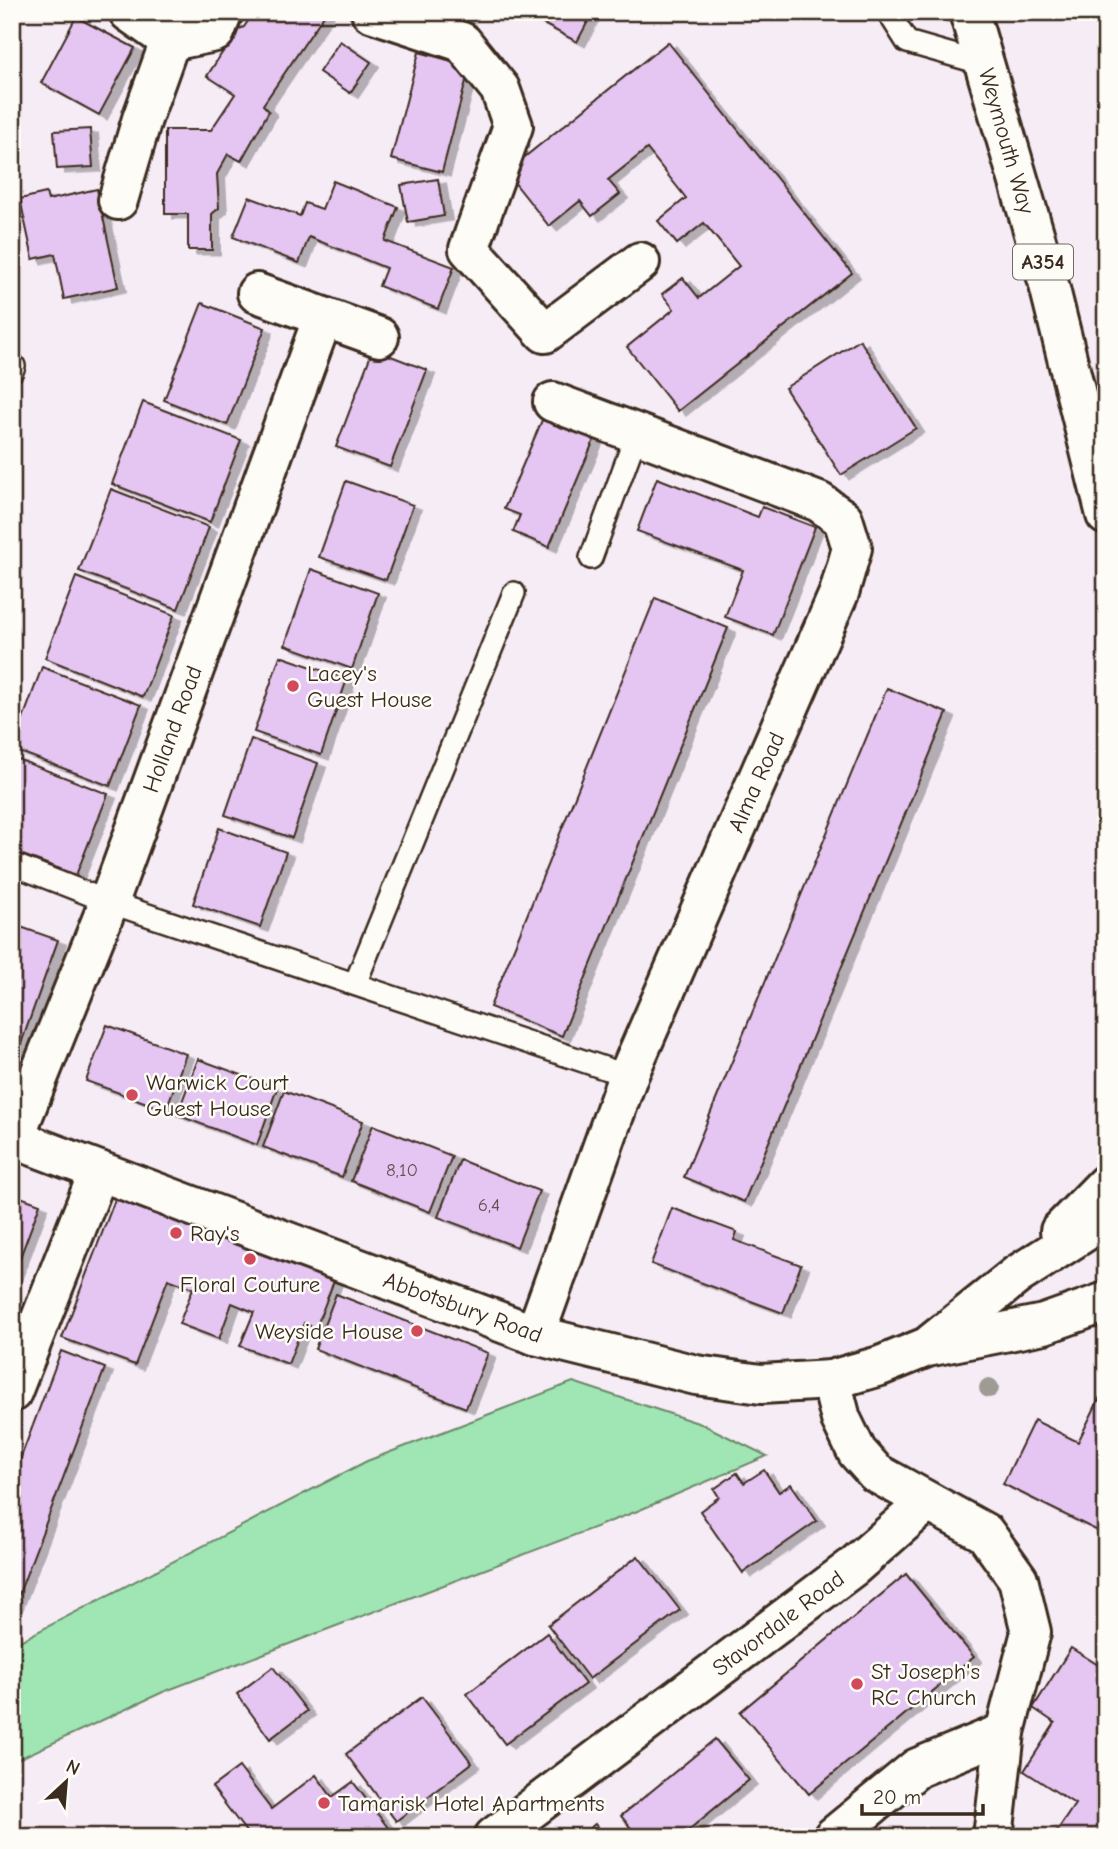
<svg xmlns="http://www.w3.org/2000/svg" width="1118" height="1849" font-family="'Comic Neue',sans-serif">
<defs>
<filter id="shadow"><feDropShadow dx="8" dy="4.5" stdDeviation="0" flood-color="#0004"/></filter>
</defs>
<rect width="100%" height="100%" fill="#f6ecf6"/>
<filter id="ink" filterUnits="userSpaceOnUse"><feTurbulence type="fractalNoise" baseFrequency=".0143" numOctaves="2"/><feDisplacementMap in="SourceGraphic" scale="14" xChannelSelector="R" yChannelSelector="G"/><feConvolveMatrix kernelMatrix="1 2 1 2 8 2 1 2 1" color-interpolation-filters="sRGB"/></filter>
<g filter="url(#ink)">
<polygon fill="#9fe6b4" stroke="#6d8869" stroke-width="2" points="573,1382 704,1425 767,1456 635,1512 163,1692 12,1762 12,1645 367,1461"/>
<g fill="#e5c5f2" stroke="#3b2a1e" stroke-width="2" filter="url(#shadow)">
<polygon points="254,12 326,12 263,105 269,111 241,161 228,154 217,174 219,208 212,214 212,250 188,250 188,214 165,214 165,130 211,130 235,94 207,76 237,30 244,27"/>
<polygon points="521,12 593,12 577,42"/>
<polygon points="76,17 135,48 99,115 41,83"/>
<polygon points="340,41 371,62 350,93 319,72"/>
<polygon points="668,42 852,273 678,411 627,347 674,309 662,294 683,278 699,298 739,266 704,223 677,244 658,221 686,198 647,149 608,180 620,194 592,216 580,201 549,226 506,172"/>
<polygon points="419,52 470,66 442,172 391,159"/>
<polygon points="90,129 93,167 57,169 54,131"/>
<polygon points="438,179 444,216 408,222 401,185"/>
<polygon points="333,181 398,207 385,241 454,267 438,309 379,286 386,268 309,237 299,263 233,237 249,197 300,216 305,203 322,209"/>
<polygon points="97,189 118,287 64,299 55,254 33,259 20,199 46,193 48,200"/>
<polygon points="202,303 265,328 227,425 164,400"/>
<polygon points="860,340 916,428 841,475 785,388"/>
<polygon points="373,349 427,370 390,467 336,447"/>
<polygon points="143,402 241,440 210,522 112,484"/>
<polygon points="548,406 599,428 549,547 513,532 520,515 504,509"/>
<polygon points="657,478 758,517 762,507 815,527 773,635 725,617 743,570 637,531"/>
<polygon points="346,481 413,505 386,580 319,557"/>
<polygon points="111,489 209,527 178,609 79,571"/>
<polygon points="311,569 378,593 352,669 285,645"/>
<polygon points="76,577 174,615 143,697 45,658"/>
<polygon points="655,598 728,628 562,1036 490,1007"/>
<polygon points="280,656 347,679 321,755 254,732"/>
<polygon points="42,667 141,705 110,786 12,749"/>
<polygon points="887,688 947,713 744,1202 684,1177"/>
<polygon points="251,739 318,763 292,838 225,815"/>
<polygon points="12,757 108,794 76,875 12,851"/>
<polygon points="219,828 286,852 260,927 193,904"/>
<polygon points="12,924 58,940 12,1069"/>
<polygon points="107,1025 186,1054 166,1110 86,1081"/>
<polygon points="198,1059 277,1088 257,1145 177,1115"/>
<polygon points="284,1091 363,1121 342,1177 263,1147"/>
<polygon points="373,1125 452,1156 430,1212 351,1181"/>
<polygon points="460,1160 539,1191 517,1247 438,1217"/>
<polygon points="12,1194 40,1204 12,1279"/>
<polygon points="117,1194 335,1278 316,1328 304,1323 288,1364 240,1346 254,1312 232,1303 219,1339 179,1324 193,1288 168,1279 135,1365 62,1338"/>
<polygon points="672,1208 737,1232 734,1240 801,1265 783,1313 651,1264"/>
<polygon points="336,1294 488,1353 466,1408 315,1349"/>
<polygon points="61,1351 105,1368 12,1612 12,1481"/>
<polygon points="1106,1385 1106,1535 1003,1484 1034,1420 1078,1442"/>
<polygon points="764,1470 779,1492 791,1484 817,1521 743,1573 700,1511 719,1497 714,1489 737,1473 744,1483"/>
<polygon points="638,1556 680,1610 589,1679 548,1625"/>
<polygon points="906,1574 974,1657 809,1794 740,1712"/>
<polygon points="547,1633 585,1684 505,1744 467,1694"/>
<polygon points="1071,1648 1106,1670 1106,1837 1053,1837 1075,1804 1024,1771 1055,1723 1033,1708"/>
<polygon points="273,1667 307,1711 270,1739 237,1694"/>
<polygon points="422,1697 472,1763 396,1821 346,1754"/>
<polygon points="715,1739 749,1780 680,1837 638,1837 621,1816"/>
<polygon points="239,1767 271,1809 316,1775 332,1797 353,1782 389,1829 379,1837 250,1837 212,1787"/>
<polygon points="595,1824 605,1837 579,1837"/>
</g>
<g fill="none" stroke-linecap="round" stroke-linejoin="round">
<defs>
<g id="lane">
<polyline points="888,12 907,42 984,64"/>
<polyline points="12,371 14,366"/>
<polyline points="591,558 637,433"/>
<polyline points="12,864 109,902 628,1076"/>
<polyline points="355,984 514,593"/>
</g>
<g id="street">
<polyline points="129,12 170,41 215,32 223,12"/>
<polyline points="371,12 462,42 500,89 513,126 469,249 545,333 640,262"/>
<polyline points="118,200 142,119 170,41"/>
<polyline points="257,293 379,337"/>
<polyline points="14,1138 109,902 323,317"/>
<polyline points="535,1335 628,1076 839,593 852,548 843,519 819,502 553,402"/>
<polyline points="831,1380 841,1419 857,1452 876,1473 985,1533 1018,1579 1031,1632 1005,1732 993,1837"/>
<polyline points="12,1392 99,1171"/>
<polyline points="494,1837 853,1567 926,1503"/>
<polyline points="833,1837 917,1768 1005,1732"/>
</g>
<g id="secondary">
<polyline points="12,1138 535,1335 696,1375 761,1384 831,1380 880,1366 927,1347 1044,1324 1106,1302"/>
<polyline points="1060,1231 1106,1184"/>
<polyline points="932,1343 1017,1275 1106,1218"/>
</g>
<polyline id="highway" points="969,12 1048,281 1106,515"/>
</defs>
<use href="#lane" stroke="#3b2a1e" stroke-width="26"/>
<use href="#street" stroke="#3b2a1e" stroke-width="44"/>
<use href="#secondary" stroke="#3b2a1e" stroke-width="44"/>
<use href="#highway" stroke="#3b2a1e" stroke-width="44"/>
<use href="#lane" stroke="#fdfcf7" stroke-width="21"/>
<use href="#street" stroke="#fdfcf7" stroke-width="38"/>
<use href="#secondary" stroke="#fdfcf7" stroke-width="38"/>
<use href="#highway" stroke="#fdfcf7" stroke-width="38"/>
</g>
<circle fill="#9d9b94" cx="989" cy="1388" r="10"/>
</g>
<g fill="#d1495b" stroke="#fdfcf7" stroke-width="2.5">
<circle cx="293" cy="686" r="7"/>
<circle cx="132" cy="1095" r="7"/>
<circle cx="176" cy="1233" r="7"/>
<circle cx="250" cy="1259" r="7"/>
<circle cx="417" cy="1331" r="7"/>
<circle cx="857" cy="1684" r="7"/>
<circle cx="324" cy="1803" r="7"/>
</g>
<g text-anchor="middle" stroke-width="5" stroke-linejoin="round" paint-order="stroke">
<g font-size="19" fill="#665153">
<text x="402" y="1176">8,10</text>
<text x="489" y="1211">6,4</text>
</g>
<rect fill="#fdfcf7" stroke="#75695f" stroke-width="2" x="1013" y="244.5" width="60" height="35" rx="5"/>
<g font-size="21" font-weight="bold" fill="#3b2a1e">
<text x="1043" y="269">A354</text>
</g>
<g font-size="23" fill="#3b2a1e" stroke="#fdfcf7">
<text transform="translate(1007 141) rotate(74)" y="8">Weymouth Way</text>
<text transform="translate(172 729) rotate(-70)" y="8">Holland Road</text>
<text transform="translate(756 782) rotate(-66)" y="8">Alma Road</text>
<text transform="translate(463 1307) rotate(20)" y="8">Abbotsbury Road</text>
<text transform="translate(778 1623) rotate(-37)" y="8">Stavordale Road</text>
</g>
<g font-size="23" fill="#3b2a1e" stroke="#fdfcf7" text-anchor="start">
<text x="307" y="681">Lacey's<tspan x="307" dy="26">Guest House</tspan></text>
<text x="146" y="1090">Warwick Court<tspan x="146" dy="26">Guest House</tspan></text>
<text x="190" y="1241">Ray's</text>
<text x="250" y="1292" text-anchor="middle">Floral Couture</text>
<text x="403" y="1339" text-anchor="end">Weyside House</text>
<text x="871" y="1679">St Joseph's<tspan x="871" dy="26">RC Church</tspan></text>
<text x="338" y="1811">Tamarisk Hotel Apartments</text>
</g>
</g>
<rect width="1118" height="1849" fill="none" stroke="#fdfcf7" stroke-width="42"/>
<rect x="21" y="21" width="1076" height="1807" fill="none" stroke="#3b2a1e" stroke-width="2.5" filter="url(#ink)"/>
<g transform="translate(66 1782) rotate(26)" stroke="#fdfcf7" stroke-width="5" paint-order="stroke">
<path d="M0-5L12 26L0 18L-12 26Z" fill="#3b2a1e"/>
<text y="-10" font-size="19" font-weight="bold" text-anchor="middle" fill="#3b2a1e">N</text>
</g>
<path d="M862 1804v10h121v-10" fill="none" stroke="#3b2a1e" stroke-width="3.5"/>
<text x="873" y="1804" font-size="21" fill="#3b2a1e" stroke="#fdfcf7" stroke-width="5" paint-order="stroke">20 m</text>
</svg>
